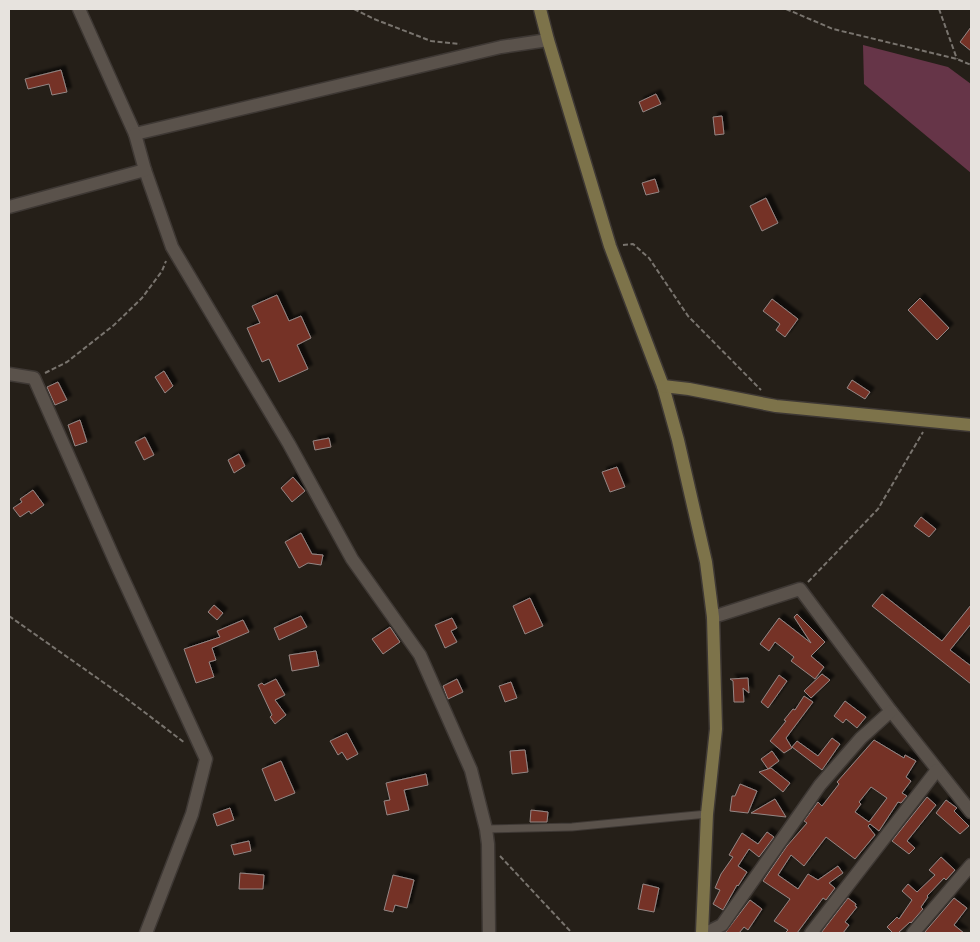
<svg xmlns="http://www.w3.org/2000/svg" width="980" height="942" font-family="'Roboto Condensed',sans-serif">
<defs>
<filter id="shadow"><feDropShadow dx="4.5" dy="-4.5" stdDeviation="1" flood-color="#0009"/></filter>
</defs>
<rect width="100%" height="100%" fill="#251f18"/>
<polygon fill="#663548" points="863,45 948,67 971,84 971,173 864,84"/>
<g fill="#753227" stroke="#948785" fill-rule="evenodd" filter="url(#shadow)">
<polygon points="971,27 971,51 960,42"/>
<polygon points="61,70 67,92 52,95 49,84 28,89 25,79"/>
<polygon points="656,94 661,104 643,112 639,102"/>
<polygon points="722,116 724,134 715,135 713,117"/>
<polygon points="655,179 659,192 646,195 642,183"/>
<polygon points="766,198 778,223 762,231 750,206"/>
<polygon points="277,295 289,321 301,316 311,338 297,345 308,369 279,382 269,359 262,362 247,328 260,323 252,306"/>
<polygon points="920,298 949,328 937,340 908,310"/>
<polygon points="772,299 798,319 785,337 776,330 780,324 763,311"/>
<polygon points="164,371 173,386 165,393 155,377"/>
<polygon points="852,380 870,392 865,399 847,388"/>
<polygon points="58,382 67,400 55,405 47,387"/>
<polygon points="80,420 87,442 75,446 68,425"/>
<polygon points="145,437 154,455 144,460 135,442"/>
<polygon points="329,438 331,447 315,450 313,441"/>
<polygon points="239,454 245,466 234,473 228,460"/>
<polygon points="617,467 625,487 610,492 602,472"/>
<polygon points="293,477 305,491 292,502 281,488"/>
<polygon points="33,490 44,505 31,514 29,511 20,517 13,508 22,502 20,499"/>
<polygon points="921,517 936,529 929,537 914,526"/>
<polygon points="301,533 312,554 323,555 321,565 308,563 299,568 285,542"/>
<polygon points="882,594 942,641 971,605 971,624 950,650 971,666 971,684 872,606"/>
<polygon points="530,598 543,626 525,634 513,606"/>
<polygon points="214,605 223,613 217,620 208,612"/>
<polygon points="797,614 825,642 811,656 824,667 815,679 791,661 794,657 775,642 769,651 760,644 779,618 811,643 794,617"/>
<polygon points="301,616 307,627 279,640 274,628"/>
<polygon points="452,618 457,628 451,631 457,642 445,648 435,625"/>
<polygon points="243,620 249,632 212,648 216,660 209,662 214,677 196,683 184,649 220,637 217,631"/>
<polygon points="390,627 400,642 383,654 372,639"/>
<polygon points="316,651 319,666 292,671 289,655"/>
<polygon points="822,674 830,680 811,698 804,691"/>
<polygon points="779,675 787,681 768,708 761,702"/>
<polygon points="748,678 749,693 743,688 744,702 734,702 733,681 730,679"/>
<polygon points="276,679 285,695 275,700 286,715 275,724 270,717 272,715 258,685 262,683 264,685"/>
<polygon points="457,679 463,692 448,699 443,686"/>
<polygon points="511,682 517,698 505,702 499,686"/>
<polygon points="804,696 813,702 786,738 792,748 784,753 770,741 786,721 784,720 793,709 795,710"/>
<polygon points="845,701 866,717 857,728 846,719 843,723 834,716"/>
<polygon points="347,733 358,754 347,760 342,752 338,755 330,741"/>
<polygon points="832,738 840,744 822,770 792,747 797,741 818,756"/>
<path d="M 874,740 L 904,758 L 905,755 L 916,761 L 906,777 L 911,781 L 902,793 L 907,796 L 901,803 L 898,802 L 879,831 L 870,824 L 868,826 L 875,835 L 855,859 L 826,837 L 804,866 L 791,855 L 778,875 L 798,889 L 808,874 L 818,880 L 838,866 L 843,873 L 829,883 L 835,888 L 826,900 L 823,898 L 797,933 L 785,933 L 788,930 L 774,921 L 790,899 L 763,881 L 787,846 L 807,823 L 804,821 L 818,802 L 822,806 L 839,784 L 837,782 ZM 871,787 L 887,798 L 869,822 L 855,812 L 861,804 L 859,802 Z"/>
<polygon points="525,750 528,772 512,774 510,751"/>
<polygon points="772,751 779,761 768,769 761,759"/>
<polygon points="281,761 295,793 275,801 262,769"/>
<polygon points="771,768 790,783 783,792 759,772"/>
<polygon points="426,774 428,785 404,790 409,810 387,815 384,801 390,800 386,783"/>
<polygon points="740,784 757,791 748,813 730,811 732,796 735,796"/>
<polygon points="927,797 936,805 907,841 915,848 909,854 892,841"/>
<polygon points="775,799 786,817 751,813"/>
<polygon points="946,800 957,808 954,811 969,826 960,834 936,813"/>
<polygon points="230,808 234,820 217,826 213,814"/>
<polygon points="531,810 548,812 547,822 530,822"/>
<polygon points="767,832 774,837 759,857 749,849 738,866 747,872 738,886 737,885 723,910 713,904 720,890 715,888 721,874 733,857 729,855 742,833 758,844"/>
<polygon points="249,841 251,851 234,855 231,845"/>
<polygon points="941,857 955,870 946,880 944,878 927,896 928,897 921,907 923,909 911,923 910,922 898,933 893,933 887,927 897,917 899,919 912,900 902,891 908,884 917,892 935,875 929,870"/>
<polygon points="240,873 264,875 263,889 239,889"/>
<polygon points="393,875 414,880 407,908 395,905 393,912 384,910"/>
<polygon points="643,884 659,888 654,912 638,909"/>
<polygon points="848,898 856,904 855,906 857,907 845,922 849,925 843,933 821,933"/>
<polygon points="954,898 967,908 954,925 964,933 924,933"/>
<polygon points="750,900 762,909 748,930 744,927 739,933 725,933"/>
</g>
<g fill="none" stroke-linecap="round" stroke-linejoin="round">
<defs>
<polyline id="lane" points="486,829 572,827 707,814"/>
<g id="street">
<polyline points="79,9 135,134 501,47 548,40"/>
<polyline points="145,170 172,247 289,444 352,559 420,655 471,770 486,829 488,844 489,933"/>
<polyline points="9,207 145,170 135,134"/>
<polyline points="9,374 34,378 115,561 206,759 192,814 146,933"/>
<polyline points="713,617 800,589 891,711 971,812"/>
<polyline points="706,933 722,925 820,785 861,738 891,711"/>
<polyline points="811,933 937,770"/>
<polyline points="913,933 971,865"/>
</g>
<g id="secondary">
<polyline points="540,9 548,40 610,246 663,386 678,440 706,562 713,617 716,729 707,814 702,933"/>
<polyline points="663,386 689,389 776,406 971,425"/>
</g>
</defs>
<use href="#lane" stroke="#3e3834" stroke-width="9"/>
<use href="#street" stroke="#3e3834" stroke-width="15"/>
<use href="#secondary" stroke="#3e3834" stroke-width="15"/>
<g stroke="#79746e" stroke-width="2" stroke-dasharray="5 2.5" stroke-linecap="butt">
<polyline points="354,9 374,19 431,41 460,44"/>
<polyline points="786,9 833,29 957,59 971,65"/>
<polyline points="939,9 957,59"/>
<polyline points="623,245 633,244 649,258 688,316 761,390"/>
<polyline points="45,373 67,362 114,325 142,298 162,271 166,261"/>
<polyline points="808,582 878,509 923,432"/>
<polyline points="9,616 127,699 185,743"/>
<polyline points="500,856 572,933"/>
</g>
<use href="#lane" stroke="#5a524b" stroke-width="7"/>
<use href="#street" stroke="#5a524b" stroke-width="12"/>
<use href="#secondary" stroke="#7d734a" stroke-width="12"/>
</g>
<rect width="980" height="942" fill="none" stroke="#e7e3de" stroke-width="20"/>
</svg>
